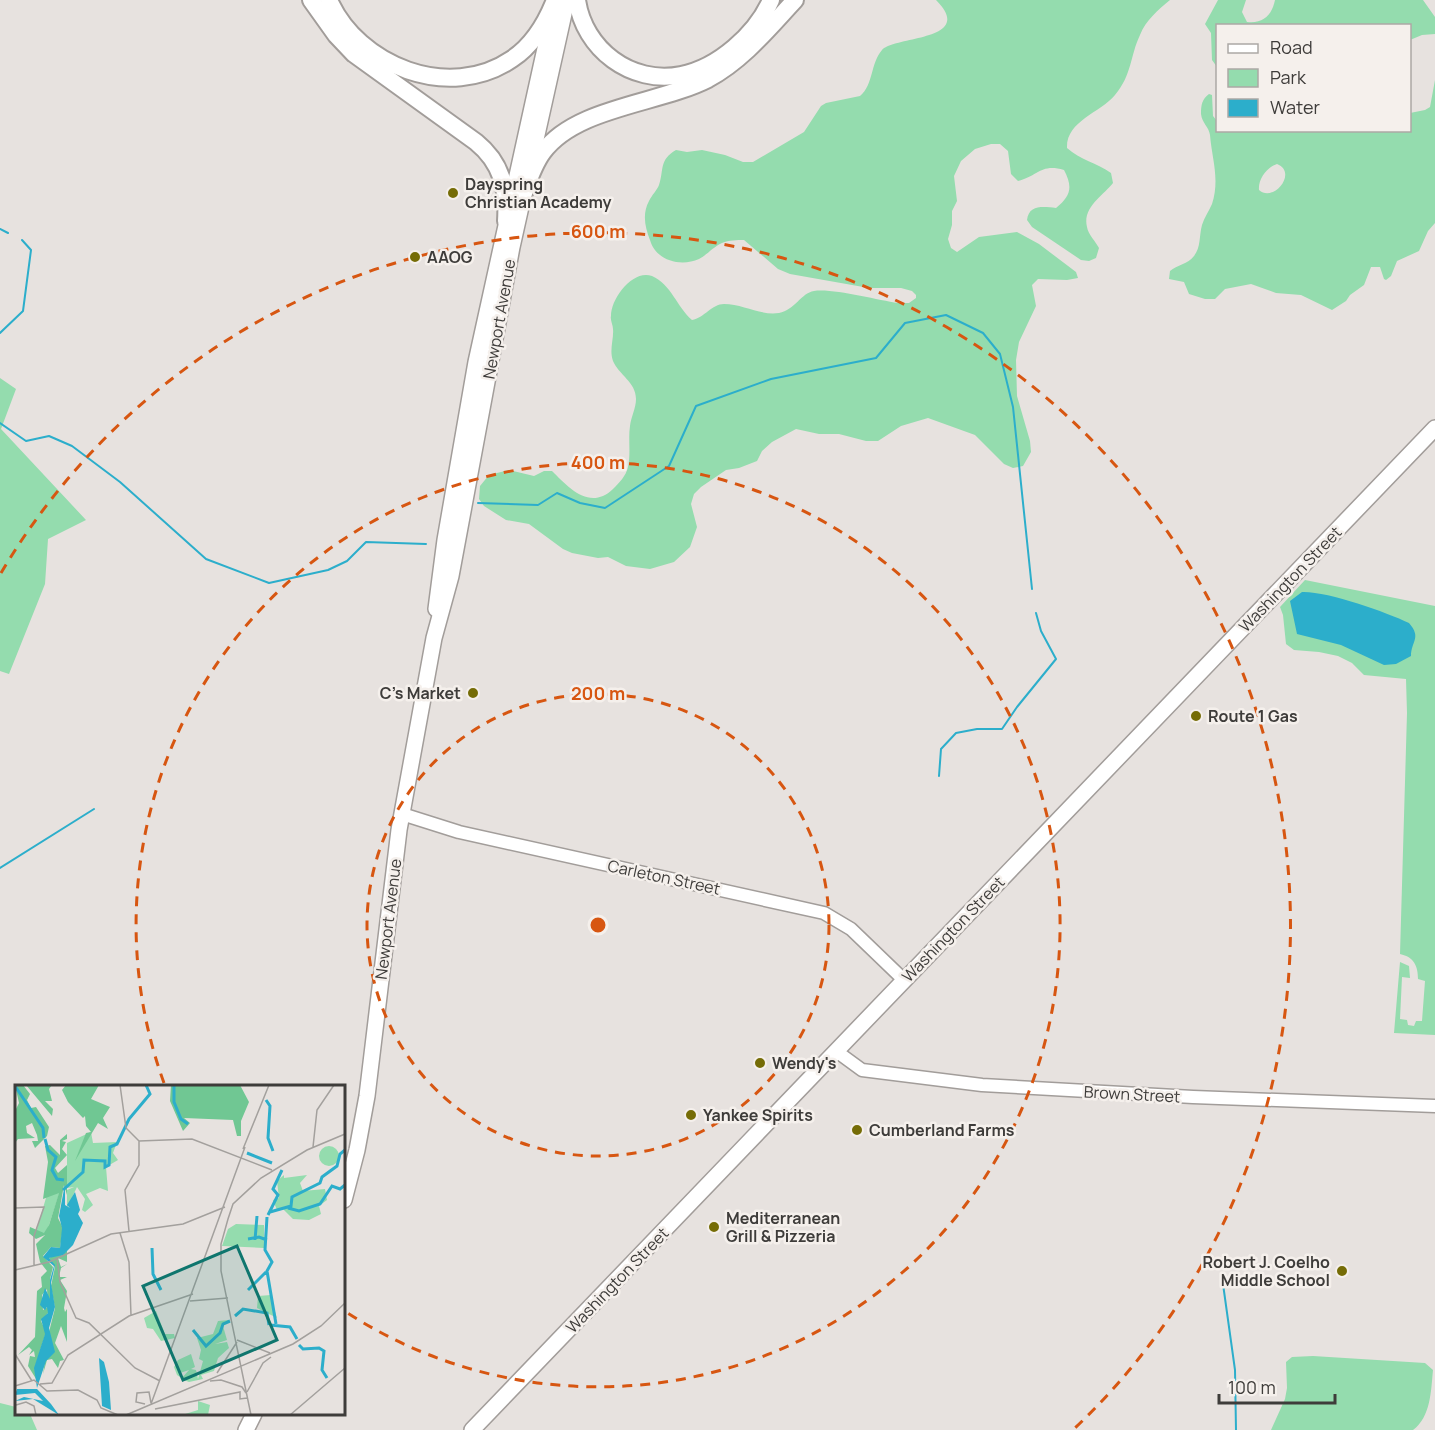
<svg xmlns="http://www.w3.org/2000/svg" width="1435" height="1430" font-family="Manrope,sans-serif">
<rect width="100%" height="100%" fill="#e7e2df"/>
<g fill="#94dcae" fill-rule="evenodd">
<path d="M 936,0 L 1170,0 C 1158,10 1146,20 1140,35 C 1130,56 1132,75 1115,95 C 1100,113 1066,121 1067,148 C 1080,160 1097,163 1111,173 L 1113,183 C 1104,195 1082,207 1087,227 C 1088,234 1096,242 1099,248 L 1096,258 L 1089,261 L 1081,260 L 1032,227 L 1027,220 C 1029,204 1044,207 1056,208 C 1071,196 1073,187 1064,170 C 1041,163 1038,176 1018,181 L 1011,174 L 1008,151 L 1000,144 L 991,144 L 975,149 L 961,161 L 954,176 L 957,201 L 952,211 L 952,225 L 948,239 L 951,248 L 957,252 L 979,237 L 1017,232 L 1039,244 L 1076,272 L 1078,278 L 1067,280 L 1038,279 L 1032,285 L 1036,306 L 1019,342 L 1016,360 L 1017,396 L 1030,441 L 1031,452 L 1023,466 L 1013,468 L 1004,464 L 975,435 L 928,418 L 901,426 L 878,441 L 866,441 L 839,434 L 819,434 L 796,429 L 772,442 L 762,451 L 757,461 L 739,468 L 726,470 L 701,487 L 694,494 L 691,504 L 697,527 L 690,547 L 674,562 L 650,569 L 626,566 L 608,557 L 598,558 L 572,553 L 563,549 L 529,524 L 506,520 L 484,506 L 479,499 L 480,486 L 489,475 L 509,470 L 534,476 L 544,471 L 552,471 C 569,488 590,511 613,489 C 619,483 626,476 628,467 C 631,453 628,439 630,426 C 631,417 636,408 636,399 C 636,382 619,375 613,361 C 609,350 614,339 613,329 C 613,325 610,320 611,316 C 611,298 633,269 652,276 C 671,284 677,307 692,320 C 704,318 712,304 724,304 C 743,304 761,316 779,313 C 795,310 801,293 814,291 C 832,288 877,300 898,303 L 909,303 L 916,298 L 916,295 L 912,291 L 901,288 L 869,288 L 790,274 L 778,269 L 744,240 C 737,240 729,240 722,243 C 713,247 707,255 699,259 C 681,267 656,261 650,240 C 645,227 642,214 649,201 C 652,195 657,190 659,185 C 664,169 659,160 676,150 L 687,152 L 702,150 L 725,155 L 743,162 L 753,162 L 804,132 L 821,106 L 826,103 L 860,96 C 874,84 870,64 882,50 C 894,36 977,41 936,0 Z"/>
<path d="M 1218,0 L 1246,0 L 1242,12 L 1247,22 C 1263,24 1272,15 1275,0 L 1423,0 L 1435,17 L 1435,34 L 1422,35 L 1410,40 L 1410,26 L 1218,26 L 1217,67 L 1212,60 L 1211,33 L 1205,24 Z"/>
<path d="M 1435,80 L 1435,223 L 1428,231 L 1419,251 L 1397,261 L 1391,276 L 1386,280 L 1384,279 L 1380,267 L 1371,267 L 1364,285 L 1350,295 L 1346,301 L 1332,310 L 1301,295 L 1276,293 L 1251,284 L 1225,289 L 1215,299 L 1205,299 L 1189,294 L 1184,282 L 1169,279 L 1170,271 C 1177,265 1188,264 1194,256 C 1201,247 1199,236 1202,225 C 1204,218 1209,211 1212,204 C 1220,179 1212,159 1210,135 C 1209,127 1202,123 1201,114 C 1201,105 1202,99 1209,94 L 1212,95 L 1213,116 L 1217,121 L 1218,130 L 1410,130 L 1410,113 L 1425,110 L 1430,107 ZM 1277,164 C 1298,172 1274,203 1259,190 C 1258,179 1267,167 1277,164 Z"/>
<polygon points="0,378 16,389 1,429 86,520 48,539 45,584 9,674 0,671"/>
<path d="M 1305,580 L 1435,606 L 1435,1035 L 1394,1033 L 1400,962 L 1409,966 L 1410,978 L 1402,977 L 1400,1019 L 1407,1020 L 1408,1025 L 1414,1026 L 1416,1021 L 1422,1021 L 1425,981 L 1418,979 C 1418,966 1414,957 1400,954 L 1407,713 L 1406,679 L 1364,675 L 1352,663 L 1338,656 L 1319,652 L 1294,650 L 1286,644 L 1283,615 L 1280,607 Z"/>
<path d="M 1313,1356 L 1425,1363 L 1433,1370 C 1431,1390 1431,1417 1413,1430 L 1271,1430 L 1285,1399 L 1287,1388 L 1286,1362 L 1292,1357 Z"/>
<polygon points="0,1403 16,1407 16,1414 30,1414 37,1430 0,1430"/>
</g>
<path fill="#2caecb" d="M 1302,592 C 1327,591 1386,612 1409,623 C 1422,638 1411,641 1411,656 L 1396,664 L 1384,665 L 1341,645 L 1297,634 L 1290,601 Z"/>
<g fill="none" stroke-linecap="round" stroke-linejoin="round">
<g stroke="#2caecb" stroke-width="2">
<polyline points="0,229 8,233"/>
<polyline points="0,333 23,311 31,250 22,240"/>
<polyline points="0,423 26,441 49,436 72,446 120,482 206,559 269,583 328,570 347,561 366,542 426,544"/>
<polyline points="478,503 538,505 557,493 580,503 605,508 669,466 696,406 771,379 876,358 905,323 946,315 983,333 1000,354 1013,407 1032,589"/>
<polyline points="939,776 941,749 956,733 977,729 1002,729 1017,707 1056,659 1041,631 1036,613"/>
<polyline points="0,868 94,809"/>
<polyline points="1223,1284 1235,1370 1236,1430"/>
</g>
<defs>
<g id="tertiary">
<polyline points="402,814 459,832 824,913 851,929 904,980"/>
<polyline points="836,1051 862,1070 982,1085 1193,1097 1435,1106"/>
</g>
<g id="primary">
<polyline points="436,609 445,540 476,362 553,12"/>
<polyline points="344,1200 357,1150 367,1096 399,830 434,638 451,576 512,247 567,0"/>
<polyline points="246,1430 254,1414"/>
<polyline points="472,1430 1435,428"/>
</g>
<g id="motorway">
<path d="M 311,0 L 336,35 L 354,54 L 476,142 C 502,163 508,190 506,221"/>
<path d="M 329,0 C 358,66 449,102 512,59 C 533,45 546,23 555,0"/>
<path d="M 577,0 C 584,49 631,85 681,75 C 718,68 756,34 771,0"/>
<path d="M 524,193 C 529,179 534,164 543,152 C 576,107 659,104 708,79 C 743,60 768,29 795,0"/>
</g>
</defs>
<use href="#tertiary" stroke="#a29d9a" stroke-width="15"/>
<use href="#primary" stroke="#a29d9a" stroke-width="18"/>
<use href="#motorway" stroke="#a29d9a" stroke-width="20"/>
<use href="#tertiary" stroke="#fff" stroke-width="12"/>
<use href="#primary" stroke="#fff" stroke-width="15"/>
<use href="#motorway" stroke="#fff" stroke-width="16"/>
</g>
<g fill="none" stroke="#d75611" stroke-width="3" stroke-dasharray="10 8">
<circle cx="598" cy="925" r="231"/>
<path d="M164 1083A462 462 0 1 1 346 1312"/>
<path d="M1 573A693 693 0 1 1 1075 1428"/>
</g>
<g fill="#756c06" stroke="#f5f0ec" stroke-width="2">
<circle cx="453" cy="193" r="6"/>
<circle cx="415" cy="257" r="6"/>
<circle cx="473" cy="693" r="6"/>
<circle cx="1196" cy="716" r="6"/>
<circle cx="760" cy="1063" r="6"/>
<circle cx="691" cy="1115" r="6"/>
<circle cx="857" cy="1130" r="6"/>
<circle cx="714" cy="1227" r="6"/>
<circle cx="1342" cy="1271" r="6"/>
</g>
<g text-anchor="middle" stroke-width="5" stroke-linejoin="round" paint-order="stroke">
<g font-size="16" font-weight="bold" fill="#3e3c3a" stroke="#f5f0ec" text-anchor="start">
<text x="465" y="190">Dayspring<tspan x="465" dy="18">Christian Academy</tspan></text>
<text x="427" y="263">AAOG</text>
<text x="461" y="699" text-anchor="end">C's Market</text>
<text x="1208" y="722">Route 1 Gas</text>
<text x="772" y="1069">Wendy's</text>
<text x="703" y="1121">Yankee Spirits</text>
<text x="869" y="1136">Cumberland Farms</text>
<text x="726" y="1224">Mediterranean<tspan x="726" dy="18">Grill &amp; Pizzeria</tspan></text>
<text x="1330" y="1268" text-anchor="end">Robert J. Coelho<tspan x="1330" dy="18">Middle School</tspan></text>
</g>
<g font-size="16" fill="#3e3c3a" stroke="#f5f0ec">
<text transform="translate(499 319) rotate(-80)" y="6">Newport Avenue</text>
<text transform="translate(1290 579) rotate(-46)" y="6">Washington Street</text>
<text transform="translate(664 877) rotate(12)" y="6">Carleton Street</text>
<text transform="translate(388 919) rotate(-83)" y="6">Newport Avenue</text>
<text transform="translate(953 929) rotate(-46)" y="6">Washington Street</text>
<text transform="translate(1132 1094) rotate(3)" y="6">Brown Street</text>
<text transform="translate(617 1280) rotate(-46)" y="6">Washington Street</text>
</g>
</g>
<g transform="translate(15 1085)">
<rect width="330" height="330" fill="#e7e2df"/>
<path d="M 76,47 L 78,58 L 102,57 L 98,68 L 103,75 L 91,82 L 93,106 L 85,103 L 71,109 L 78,120 L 70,127 L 67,125 L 70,114 L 62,102 L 52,123 L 52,105 L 59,102 L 52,103 L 52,58 ZM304 71a10 10 0 1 1 20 0a10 10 0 1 1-20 0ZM 269,90 L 269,93 L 292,90 L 285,98 L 288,106 L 310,104 L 312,115 L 304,121 L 306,129 L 294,135 L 278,134 L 267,123 L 262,125 L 258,115 L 264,113 L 262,96 ZM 33,106 L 45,106 L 31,149 L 21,147 ZM 221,139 L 249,140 L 249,163 L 207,161 L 213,144 ZM 256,210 L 256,214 L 262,233 L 242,223 L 243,211 ZM 141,226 L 150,249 L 159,249 L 160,253 L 146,256 L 138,244 L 132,243 L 129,233 ZM 214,235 L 208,241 L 212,255 L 200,259 L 212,257 L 214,263 L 203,273 L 199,286 L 186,290 L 188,294 L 174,297 L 166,294 L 174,285 L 165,288 L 165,292 L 162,290 L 159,282 L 163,275 L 176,269 L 180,282 L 176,284 L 181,285 L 183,294 L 188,276 L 184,274 L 186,265 L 182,253 L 198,249 L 203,236 ZM 183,316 L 195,320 L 193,330 L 167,330 L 183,325 Z" fill="#94dcae"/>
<path d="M 0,0 L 8,0 L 15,9 L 12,15 L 16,23 L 21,22 L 34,42 L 32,51 L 20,63 L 17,56 L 23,56 L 22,50 L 17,38 L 11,41 L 12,48 L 20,53 L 3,54 L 0,58 L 0,26 L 4,18 ZM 11,0 L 37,0 L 34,4 L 37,16 L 30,16 L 38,24 L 37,31 ZM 51,0 L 84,0 L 76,14 L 95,22 L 88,33 L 93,44 L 83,38 L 60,76 L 71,48 L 76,47 L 71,41 L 70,31 L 68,33 L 53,17 L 47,5 ZM 156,0 L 225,0 L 234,17 L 226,36 L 226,51 L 222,51 L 218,35 L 169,33 L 175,38 L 168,46 L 155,16 ZM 52,49 L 52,54 L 47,56 L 51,57 L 47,64 L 52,70 L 40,83 L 43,88 L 52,80 L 52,110 L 49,100 L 43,133 L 48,143 L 45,163 L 36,162 L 28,171 L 38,182 L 35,194 L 35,216 L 33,221 L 32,204 L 27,210 L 28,225 L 33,222 L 33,228 L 26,236 L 31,247 L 20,282 L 23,297 L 13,281 L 15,271 L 20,272 L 19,266 L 14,270 L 17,265 L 14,262 L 3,270 L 20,252 L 22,206 L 27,202 L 26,192 L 32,186 L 25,177 L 21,159 L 30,150 L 21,154 L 14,148 L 15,142 L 29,148 L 34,140 L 44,108 L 28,114 L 33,77 L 30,61 L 35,60 L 45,70 L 45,55 ZM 52,164 L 52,177 L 43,173 L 46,182 L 52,179 L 46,183 L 44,192 L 52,192 L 45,195 L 52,206 L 49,223 L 50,227 L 52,224 L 52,257 L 46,241 L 40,258 L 49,275 L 45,276 L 43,283 L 37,274 L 32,275 L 28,289 L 30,276 L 38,264 L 34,247 L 40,223 L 36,201 L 40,182 L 34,173 Z" fill="#70c793"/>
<path d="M 50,99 L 50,120 L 55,123 L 52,120 L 60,107 L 65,125 L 63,129 L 68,138 L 58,160 L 48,170 L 34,173 L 40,180 L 36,198 L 40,222 L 34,243 L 40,267 L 31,276 L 22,303 L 19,283 L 30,249 L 26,234 L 33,228 L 32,222 L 30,225 L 25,220 L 30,203 L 35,214 L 35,195 L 39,181 L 28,172 L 36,162 L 45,163 L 47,143 L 44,131 ZM 84,273 L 89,277 L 94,297 L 96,325 L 87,321 ZM 22,304 L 36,319 L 44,330 L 18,314 L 0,316 L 9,312 L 28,316 L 20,308 L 0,310 L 2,304 Z" fill="#2caecb"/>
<path fill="none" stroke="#2caecb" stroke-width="3" d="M 159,0 L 159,17 L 166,34 L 173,39M 0,1 L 28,43 L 29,53M 251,15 L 255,21 L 253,53 L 258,66M 30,54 L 33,65 L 41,72 L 37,85 L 42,94 L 49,95M 232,68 L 257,78M 48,105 L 68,87 L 69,75 L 90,76 L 90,82 L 94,80 L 95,62 L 102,59 L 114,34 L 135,9 L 131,0M 273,123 L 284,126 L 305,119 L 317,101 L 325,104 L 330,100M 255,127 L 276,121 L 277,112 L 305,98 L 307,92 L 322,81 L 325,69 L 330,65M 253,130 L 263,110 L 258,104 L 267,85M 252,132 L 250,165 L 257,177 L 252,186 L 261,239M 233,154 L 244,152 L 252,155M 240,155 L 242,131M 137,163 L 138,189 L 146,205M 233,205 L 251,187M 220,231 L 228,224 L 252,228 L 254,240M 255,240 L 275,242 L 282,254M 178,245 L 191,261 L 205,248 L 208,239 L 215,236M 284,260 L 288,264 L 304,263 L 309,266 L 307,285 L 312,293"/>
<path fill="none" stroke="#a3a09d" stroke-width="1.5" d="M 105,0 L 111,43 L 124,56M 124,56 L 177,54 L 257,85M 298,62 L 302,25 L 319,0M 228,64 L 254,0M 0,123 L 29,122 L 19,151 L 19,181M 114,146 L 110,105 L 124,80 L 124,56M 105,148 L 114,177 L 116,230M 42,173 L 45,197 L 61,233 L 74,238 L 120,283 L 145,296M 0,185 L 34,177 L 96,149 L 168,139 L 210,122M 175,216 L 213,213M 222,255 L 255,268M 0,269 L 17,296M 202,288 L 222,257M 195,296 L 206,295 L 227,302 L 231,308M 25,299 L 37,298 L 53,270 L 114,231 L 178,209M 0,301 L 19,295 L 32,306 L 63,305 L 82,315 L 86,323 L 103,330M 232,307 L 248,278 L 256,272M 130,319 L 121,317 L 122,308 L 134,307 L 136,318M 136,319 L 230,62M 1,320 L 11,317 L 19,321 L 21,330M 140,324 L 225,307 L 225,314 L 232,313M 111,330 L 278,259 L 306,241 L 330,218M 236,330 L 206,186 L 206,159 L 213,134 L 218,119 L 246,93 L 292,65 L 330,49M 275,330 L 330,283"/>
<path fill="#0f766e" fill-opacity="0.15" stroke="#0f766e" stroke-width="3" d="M 222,161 L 262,255 L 168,295 L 128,201 Z"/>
<rect width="330" height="330" fill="none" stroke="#3e3c3a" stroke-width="3"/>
</g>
<circle cx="598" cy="925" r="9" fill="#d75611" stroke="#f5f0ec" stroke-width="3"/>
<g font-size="18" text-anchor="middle" font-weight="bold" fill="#d75611" stroke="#f5f0ec" stroke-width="5" stroke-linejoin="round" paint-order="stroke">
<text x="598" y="238">600 m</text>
<text x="598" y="469">400 m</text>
<text x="598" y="700">200 m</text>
</g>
<rect x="1216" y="24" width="195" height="108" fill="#f5f0ec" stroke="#aca8a5" stroke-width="1.5"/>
<rect x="1228" y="44" width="30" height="9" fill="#ffffff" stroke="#aca8a5" stroke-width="1.5"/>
<text x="1270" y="54" font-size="18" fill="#3e3c3a">Road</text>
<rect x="1228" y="69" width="30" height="18" fill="#94dcae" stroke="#aca8a5" stroke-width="1.5"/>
<text x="1270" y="84" font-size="18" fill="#3e3c3a">Park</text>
<rect x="1228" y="99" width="30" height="18" fill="#2caecb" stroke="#aca8a5" stroke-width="1.5"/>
<text x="1270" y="114" font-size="18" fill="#3e3c3a">Water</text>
<path d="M1219 1394v9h116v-9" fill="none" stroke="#3e3c3a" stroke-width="3"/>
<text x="1228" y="1394" font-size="18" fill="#3e3c3a" stroke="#f5f0ec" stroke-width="4.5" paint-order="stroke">100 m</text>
</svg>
